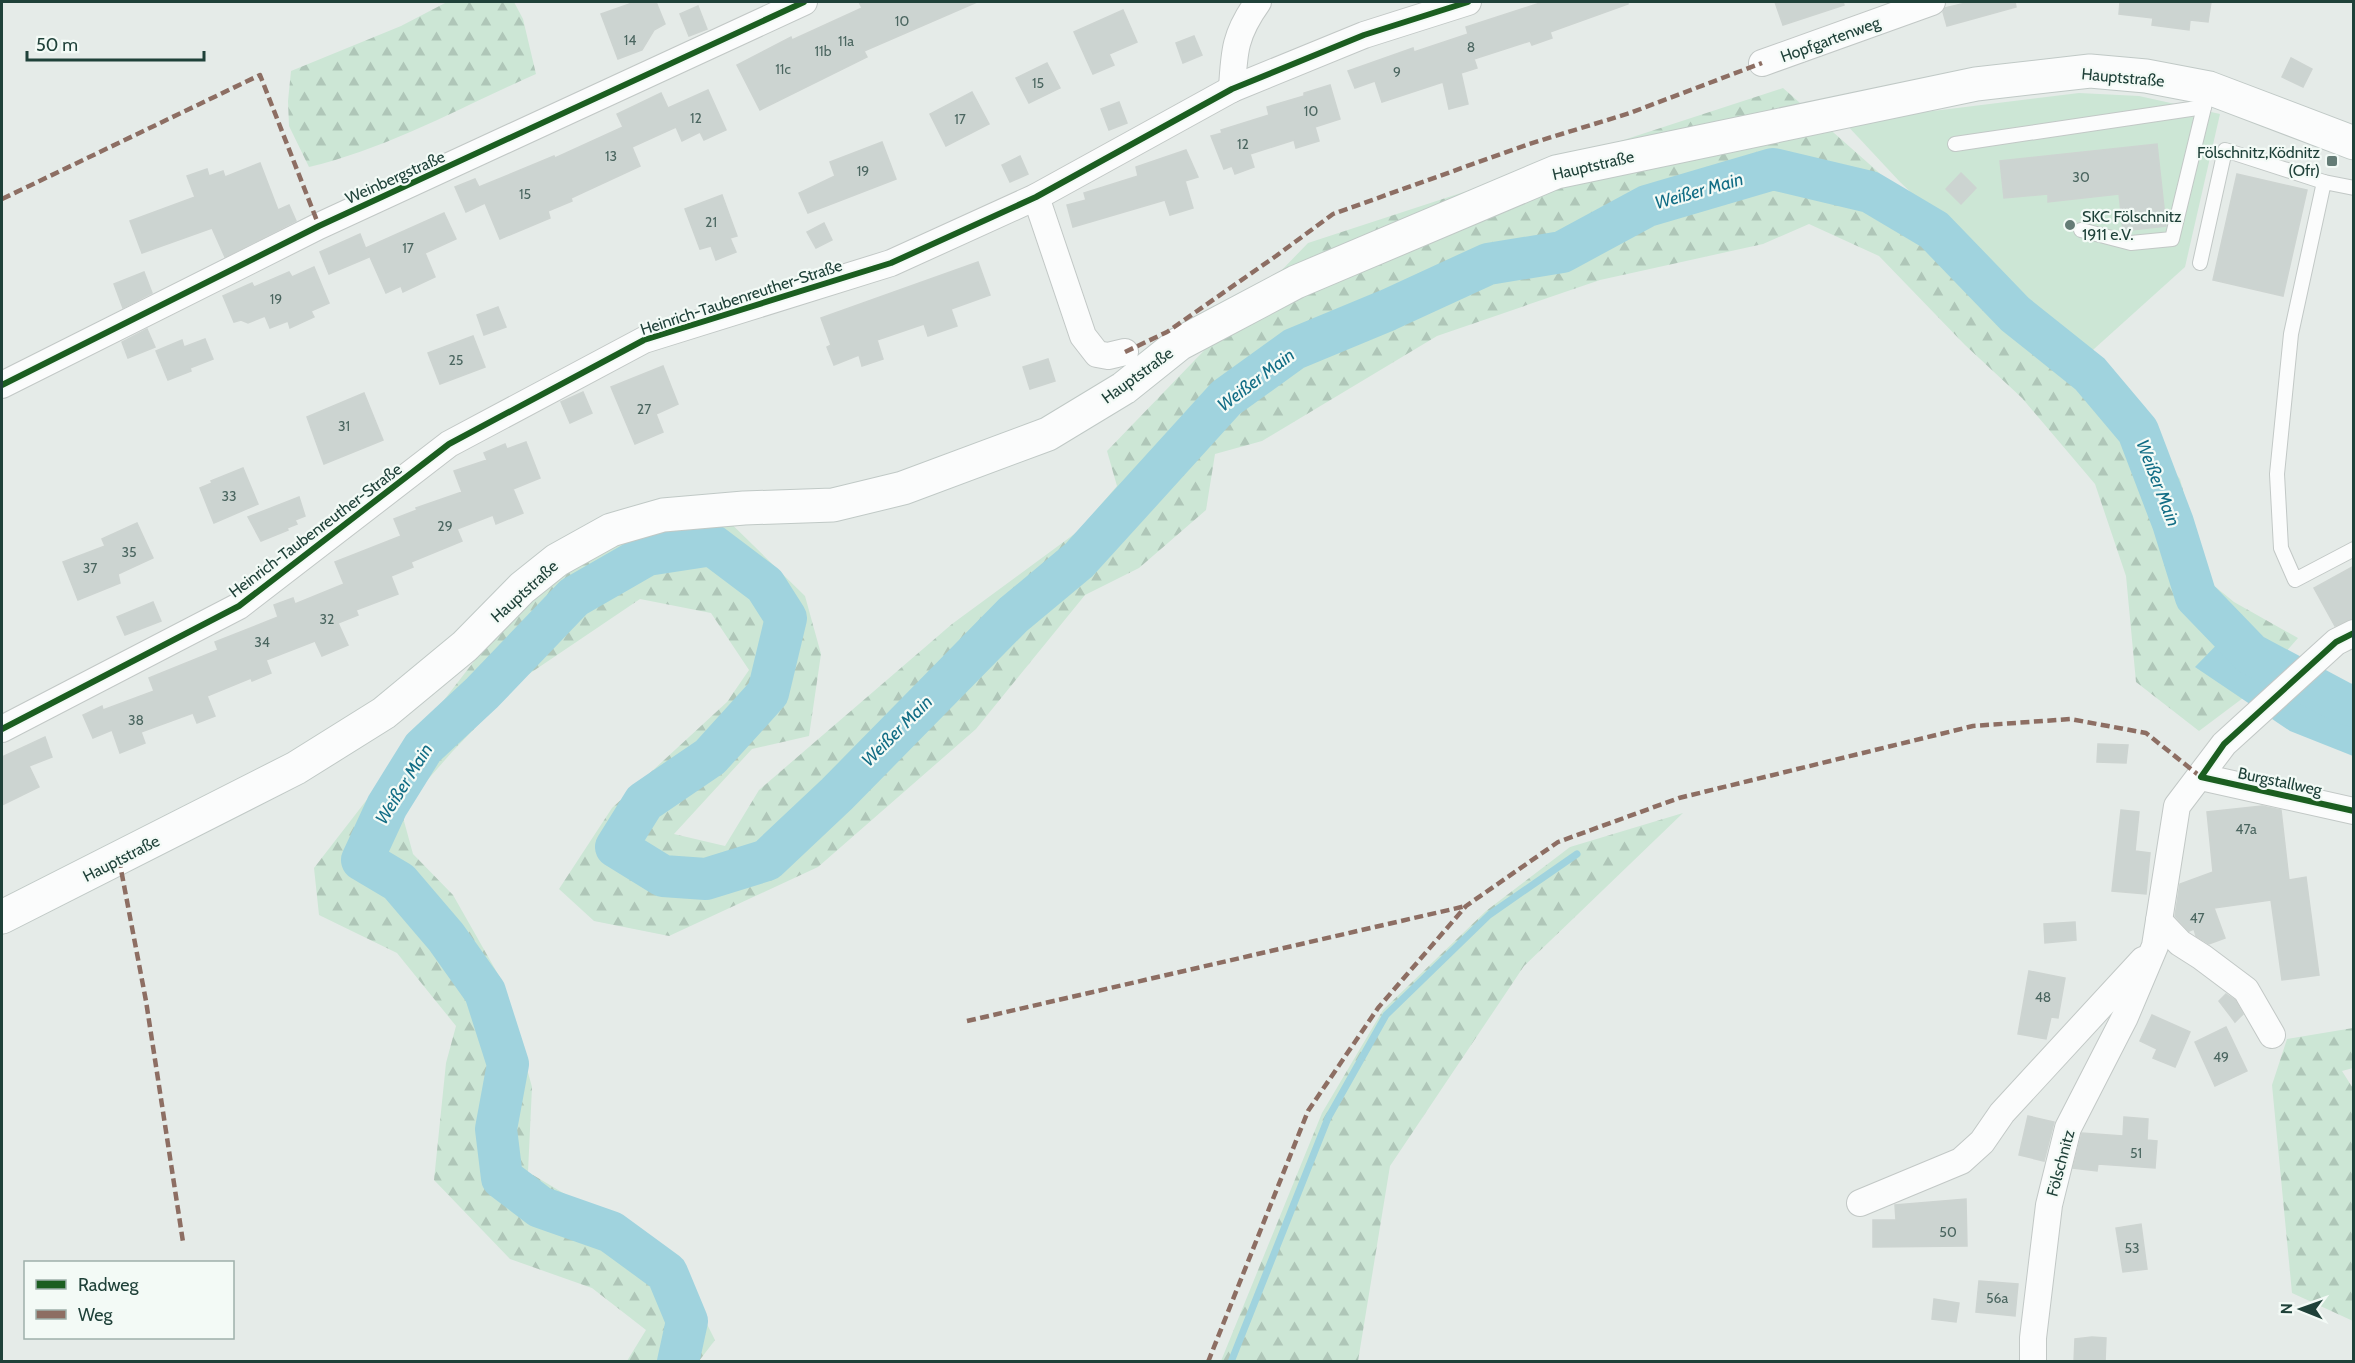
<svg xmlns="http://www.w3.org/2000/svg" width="2355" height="1363" font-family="Cabin,sans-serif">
<defs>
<pattern id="forest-firs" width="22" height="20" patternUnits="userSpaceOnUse" patternTransform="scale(1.5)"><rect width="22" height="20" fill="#cce6d5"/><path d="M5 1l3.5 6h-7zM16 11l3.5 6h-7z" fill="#afc6b8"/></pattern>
</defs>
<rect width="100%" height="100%" fill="#e5ebe8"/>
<polygon fill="#cce6d5" points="2079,93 2139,96 2220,114 2185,267 2084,358 1900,182 1844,122"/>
<g fill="url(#forest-firs)">
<path d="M 447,2 L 514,2 L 523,19 L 536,74 C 461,107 389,148 309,167 L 289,126 L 288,101 L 291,71 L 401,26 Z"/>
<polygon points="1783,88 1876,170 1968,258 2096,375 2180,479 2207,580 2234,602 2298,638 2251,692 2199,731 2136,682 2126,576 2095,484 2022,398 1965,345 1879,256 1809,224 1763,244 1600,280 1437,336 1262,441 1215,454 1206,510 1139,568 1085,595 976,729 818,867 669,936 594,921 559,889 612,808 727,702 749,670 711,613 640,599 523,678 452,752 401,810 413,854 453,895 503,983 532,1087 528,1172 674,1259 715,1340 699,1361 627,1361 646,1330 592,1288 510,1259 434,1180 446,1063 456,1026 397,953 319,915 314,868 516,607 621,536 710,503 805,596 821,654 809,736 752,749 674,834 725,846 759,790 952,624 1077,532 1117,486 1107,451 1308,243"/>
<polygon points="1683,813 1524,966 1390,1166 1358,1361 1221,1361 1322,1113 1383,1010 1486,911 1570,847"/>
<polygon points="2353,1028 2353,1068 2342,1071 2354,1090 2353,1321 2292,1293 2272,1085 2287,1039"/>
</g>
<polygon fill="#a0d3de" points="2233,628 2275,657 2353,685 2353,756 2290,731 2195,667"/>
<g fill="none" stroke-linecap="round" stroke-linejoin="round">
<polyline stroke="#a0d3de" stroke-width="7" points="1231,1362 1328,1118 1386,1015 1489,915 1577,854"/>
<polyline stroke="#a0d3de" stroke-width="42" points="678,1362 687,1321 667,1273 611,1232 540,1207 502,1178 496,1129 508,1064 485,992 446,937 399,882 362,860 387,806 423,748 482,693 574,597 647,555 712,545 765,585 786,618 768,693 710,757 644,802 616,847 663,876 706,879 767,860 837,794 1013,615 1079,560 1226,398 1294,349 1388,310 1488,264 1562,252 1647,206 1773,169 1870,192 1934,230 2015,314 2090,374 2138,431 2173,523 2196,597 2251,654 2343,703 2354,706"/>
</g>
<g fill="#ccd4d1" stroke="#cdd4d1" stroke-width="1.5">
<polygon points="635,2 656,2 665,24 654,30 642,50 618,59 601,14"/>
<polygon points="859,2 977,2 864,51 867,57 760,110 737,65 791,37 792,40 862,8"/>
<polygon points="1543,2 1628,2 1628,4 1550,32 1552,38 1532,45 1530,41 1474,59 1477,68 1461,73 1468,104 1449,109 1443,82 1382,102 1375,81 1355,88 1348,71 1413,48 1414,52 1468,34 1466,27"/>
<polygon points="1775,2 1843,2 1844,5 1783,25"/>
<polygon points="1970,2 2015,2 2016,7 1947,26 1943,12 1945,8"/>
<polygon points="2120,2 2211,2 2208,22 2190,20 2189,30 2152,25 2153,18 2119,14"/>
<polygon points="698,6 707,29 689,36 680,14"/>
<polygon points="1123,10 1137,42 1109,54 1114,65 1093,74 1074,32"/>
<polygon points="1194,36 1202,55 1183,63 1176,43"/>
<polygon points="2291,58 2312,69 2303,87 2282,77"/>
<polygon points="1047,63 1060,88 1029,103 1016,78"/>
<polygon points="1330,85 1340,119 1315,127 1319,141 1296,148 1294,140 1250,154 1254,167 1235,174 1232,166 1224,169 1211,136 1222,133 1221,130 1269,115 1267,107 1304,96 1304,93"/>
<polygon points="708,90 726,130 704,140 700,132 682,141 676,127 632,147 640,166 571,198 572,201 548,211 550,218 500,239 485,203 466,212 455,187 475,179 479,187 554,156 555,158 623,127 617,114 661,93 668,108"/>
<polygon points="972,92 989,124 946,146 930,114"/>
<polygon points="1119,102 1127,123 1109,130 1101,109"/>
<polygon points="882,142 896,179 808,213 799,193 835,176 830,162"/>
<polygon points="2157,144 2166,226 2123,231 2119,194 2048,202 2048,194 2004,198 2000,161"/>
<polygon points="1186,150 1198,177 1185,181 1193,208 1170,215 1165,200 1073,227 1067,205 1086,200 1084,193 1138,176 1136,167"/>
<polygon points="1020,156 1028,174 1010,182 1002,165"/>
<polygon points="260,163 278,210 289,205 296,221 225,257 212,228 142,253 130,221 195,197 187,176 207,169 209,176 223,171 225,177"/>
<polygon points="1961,173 1976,188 1961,204 1946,189"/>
<polygon points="2237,174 2307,190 2283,296 2213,280"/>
<polygon points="722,195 737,236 730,238 736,252 716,260 711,246 700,249 685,209"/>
<polygon points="444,213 456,239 425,253 435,277 403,292 401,286 386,293 366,248"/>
<polygon points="824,223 832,240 816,248 807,232"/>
<polygon points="360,234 369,257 329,274 320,252"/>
<polygon points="978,262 990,295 951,309 957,326 928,336 924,324 877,340 883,359 862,366 859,355 834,365 827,347 831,345 821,318"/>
<polygon points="314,267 329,303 311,311 314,317 290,328 288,321 270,328 265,316 248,323 241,320 234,322 223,296 252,283 254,287 289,272 292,277"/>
<polygon points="144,272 152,293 123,308 114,284"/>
<polygon points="498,307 506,327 484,335 477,315"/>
<polygon points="147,329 155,347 128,358 122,342"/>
<polygon points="473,336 485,367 440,384 428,353"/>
<polygon points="205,339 213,359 190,368 191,371 168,380 156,351 182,340 184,347"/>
<polygon points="1048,359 1055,381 1030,389 1023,367"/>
<polygon points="663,366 678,404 656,414 663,432 635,444 611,387"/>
<polygon points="583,392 592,413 570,423 561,402"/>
<polygon points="364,393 383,440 324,464 307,417"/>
<polygon points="526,442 540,478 513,489 523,513 496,524 493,515 457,529 462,541 411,562 413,567 391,576 398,594 356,610 358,615 338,623 348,645 322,656 315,641 266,660 271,673 252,681 251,678 207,696 215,716 197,723 193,713 141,732 145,743 120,753 112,730 93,738 83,715 102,706 103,710 154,691 149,678 218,650 215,642 278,617 274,605 293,598 295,604 344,584 335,562 401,536 394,519 417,510 416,508 462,492 454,471 487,460 484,453 505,444 507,449"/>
<polygon points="243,468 258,504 214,523 200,488 212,483 211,481"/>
<polygon points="299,497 305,516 295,520 297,524 287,528 288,530 261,541 248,517"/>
<polygon points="137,523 153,558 118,574 120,583 78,600 63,562 105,546 102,539"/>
<polygon points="2354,566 2354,618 2335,626 2314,588"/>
<polygon points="153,602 161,621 125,635 117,617"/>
<polygon points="45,737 52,757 29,766 39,787 2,805 2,757"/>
<polygon points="2098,744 2128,745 2126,763 2097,762"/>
<polygon points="2262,806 2281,810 2289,880 2306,877 2319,975 2282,980 2271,900 2214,908 2225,938 2209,944 2196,936 2194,929 2189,931 2175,916 2180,884 2213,872 2207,812"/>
<polygon points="2121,810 2139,812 2135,851 2150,853 2146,894 2112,891"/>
<polygon points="2075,922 2076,940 2045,943 2044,924"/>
<polygon points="2029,971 2065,978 2058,1018 2051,1017 2046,1039 2018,1034"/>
<polygon points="2226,994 2235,1000 2243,1014 2235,1022 2219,1001"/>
<polygon points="2152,1015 2190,1032 2175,1067 2153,1058 2157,1049 2140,1041"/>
<polygon points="2226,1027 2247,1071 2215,1086 2195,1042"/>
<polygon points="2028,1116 2054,1122 2044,1161 2019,1155"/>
<polygon points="2124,1117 2148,1119 2147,1140 2157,1141 2155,1168 2098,1164 2097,1171 2073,1168 2082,1133 2123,1136"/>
<polygon points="1966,1199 1967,1246 1873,1247 1873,1220 1896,1220 1895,1205"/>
<polygon points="2141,1224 2147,1269 2123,1272 2116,1228"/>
<polygon points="1979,1281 2018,1284 2015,1316 1976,1312"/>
<polygon points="1934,1299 1959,1303 1956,1322 1932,1319"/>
<polygon points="2092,1337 2106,1338 2105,1362 2074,1362 2075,1339"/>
</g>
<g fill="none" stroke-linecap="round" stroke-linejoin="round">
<defs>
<g id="lane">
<polyline points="1955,144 2204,107"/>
<polyline points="2354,188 2324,182 2291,334 2277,474 2281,548 2295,580 2354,549"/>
<polyline points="2081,230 2131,243 2172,239 2206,99"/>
<polyline points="2200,263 2225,150 2324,182"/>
</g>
<g id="street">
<polyline points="1762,63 1932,2"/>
<path d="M 1232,89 C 1234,51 1235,34 1258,2"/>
<polyline points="1036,197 1083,336 1097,354 1108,356 1125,352"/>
<polyline points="2,385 319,226 804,2"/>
<polyline points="2,729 239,606 449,444 644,340 891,263 1036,197 1232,89 1364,35 1468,2"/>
<polyline points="2201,777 2354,811"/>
<polyline points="2159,921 2180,943 2202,957 2246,990 2272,1035"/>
<polyline points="1860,1203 1961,1161 1982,1142 2002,1113 2143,960"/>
<polyline points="2033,1362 2033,1338 2049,1205 2068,1128 2125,1017 2155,946 2177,806 2224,744 2336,642 2354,633"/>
</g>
<polyline id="secondary" points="2,917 296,768 384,713 465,646 522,588 557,560 611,530 663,515 744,508 833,505 903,488 1048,434 1124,388 1179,344 1296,282 1556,172 1976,84 2090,71 2146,76 2209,88 2354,143"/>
</defs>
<use href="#lane" stroke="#c2c8c6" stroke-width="16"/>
<use href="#street" stroke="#c2c8c6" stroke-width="28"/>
<use href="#secondary" stroke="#c0c9c6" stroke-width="35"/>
<use href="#lane" stroke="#fbfcfc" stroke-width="14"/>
<use href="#street" stroke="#fbfcfc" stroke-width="26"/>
<use href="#secondary" stroke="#fbfcfc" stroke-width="33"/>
<g stroke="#8d6e63" stroke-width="4.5" stroke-dasharray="9 4.5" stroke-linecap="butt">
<polyline points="2,199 260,75 319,226"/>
<polyline points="1125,352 1167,332 1276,256 1333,214 1529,144 1630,113 1762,63"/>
<polyline points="119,859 146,1001 183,1242"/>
<polyline points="967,1021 1466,906"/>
<polyline points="1208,1362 1308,1111 1378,1008 1466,906 1558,842 1679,798 1973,726 2070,719 2146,733 2201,777"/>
</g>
<defs>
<g id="cycleway">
<polyline points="2,385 319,226 804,2"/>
<polyline points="2354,633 2336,642 2224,744 2201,777 2354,811"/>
<polyline points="2,729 239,606 449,444 644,340 891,263 1036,197 1232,89 1364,35 1468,2"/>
</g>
</defs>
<use href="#cycleway" stroke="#f3faf6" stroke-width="10"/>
<use href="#cycleway" stroke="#1b5e20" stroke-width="6"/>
</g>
<g fill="#647c76" stroke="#f3faf6" stroke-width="2">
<rect x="2326" y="155" width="12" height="12" rx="3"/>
<circle cx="2070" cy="225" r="6"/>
</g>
<g text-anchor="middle" stroke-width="4.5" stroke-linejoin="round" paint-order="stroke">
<g font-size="14" fill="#4b6660">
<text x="902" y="26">10</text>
<text x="630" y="45">14</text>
<text x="846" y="46">11a</text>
<text x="1471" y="52">8</text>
<text x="823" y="56">11b</text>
<text x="783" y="74">11c</text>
<text x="1397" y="77">9</text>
<text x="1038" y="88">15</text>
<text x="1311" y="116">10</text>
<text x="696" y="123">12</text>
<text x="960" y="124">17</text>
<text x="1243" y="149">12</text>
<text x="611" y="161">13</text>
<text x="863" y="176">19</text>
<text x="2081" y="182">30</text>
<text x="525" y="199">15</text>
<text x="711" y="227">21</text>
<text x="408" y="253">17</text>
<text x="276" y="304">19</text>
<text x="456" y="365">25</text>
<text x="644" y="414">27</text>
<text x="344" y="431">31</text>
<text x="229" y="501">33</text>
<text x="445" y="531">29</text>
<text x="129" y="557">35</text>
<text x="90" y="573">37</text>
<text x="327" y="624">32</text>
<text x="262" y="647">34</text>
<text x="136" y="725">38</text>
<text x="2246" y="834">47a</text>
<text x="2197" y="923">47</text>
<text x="2043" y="1002">48</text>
<text x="2221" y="1062">49</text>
<text x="2136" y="1158">51</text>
<text x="1948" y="1237">50</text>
<text x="2132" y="1253">53</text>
<text x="1997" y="1303">56a</text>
</g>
<g font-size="16" fill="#1f4139" stroke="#f3faf6">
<text transform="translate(1830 39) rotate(-20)" y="6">Hopfgartenweg</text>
<text transform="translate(2123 77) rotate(5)" y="6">Hauptstraße</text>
<text transform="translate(1593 165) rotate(-13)" y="6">Hauptstraße</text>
<text transform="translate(395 177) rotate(-24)" y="6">Weinbergstraße</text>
<text transform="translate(741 297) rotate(-18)" y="6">Heinrich-Taubenreuther-Straße</text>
<text transform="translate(1137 375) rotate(-36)" y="6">Hauptstraße</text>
<text transform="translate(315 530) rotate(-37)" y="6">Heinrich-Taubenreuther-Straße</text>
<text transform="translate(524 591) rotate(-42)" y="6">Hauptstraße</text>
<text transform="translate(2280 781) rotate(12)" y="6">Burgstallweg</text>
<text transform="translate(121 858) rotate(-27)" y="6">Hauptstraße</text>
<text transform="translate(2060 1163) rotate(-75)" y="6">Fölschnitz</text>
</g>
<g font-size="16" fill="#1f4139" stroke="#f3faf6" text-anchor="end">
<text x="2320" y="158">Fölschnitz,Ködnitz<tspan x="2320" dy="18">(Ofr)</tspan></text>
<text x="2082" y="222" text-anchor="start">SKC Fölschnitz<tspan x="2082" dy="18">1911 e.V.</tspan></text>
</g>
<g font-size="18" font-style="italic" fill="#126d85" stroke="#f3faf6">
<text transform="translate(1699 191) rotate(-16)" y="6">Weißer Main</text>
<text transform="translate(1256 380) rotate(-37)" y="6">Weißer Main</text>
<text transform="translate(2158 483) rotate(69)" y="6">Weißer Main</text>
<text transform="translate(897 731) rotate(-45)" y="6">Weißer Main</text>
<text transform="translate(404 784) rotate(-58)" y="6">Weißer Main</text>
</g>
</g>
<rect width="2355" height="1363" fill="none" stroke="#1f4139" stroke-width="6"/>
<rect x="24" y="1261" width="210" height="78" fill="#f3faf6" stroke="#9eb0aa" stroke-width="1.5"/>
<rect x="36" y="1280" width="30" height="9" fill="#1b5e20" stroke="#9eb0aa" stroke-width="1.5"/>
<text x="78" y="1291" font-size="18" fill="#1f4139">Radweg</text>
<rect x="36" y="1310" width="30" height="9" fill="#8d6e63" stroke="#9eb0aa" stroke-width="1.5"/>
<text x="78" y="1321" font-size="18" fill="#1f4139">Weg</text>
<g transform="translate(2301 1309) rotate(271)" stroke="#f3faf6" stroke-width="4.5" paint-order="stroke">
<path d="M0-4.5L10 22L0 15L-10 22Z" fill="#1f4139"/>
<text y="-9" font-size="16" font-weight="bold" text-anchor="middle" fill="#1f4139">N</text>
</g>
<path d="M27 51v9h177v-9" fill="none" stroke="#1f4139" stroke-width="3"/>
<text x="36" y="51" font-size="18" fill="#1f4139" stroke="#f3faf6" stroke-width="4.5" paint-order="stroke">50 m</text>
</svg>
